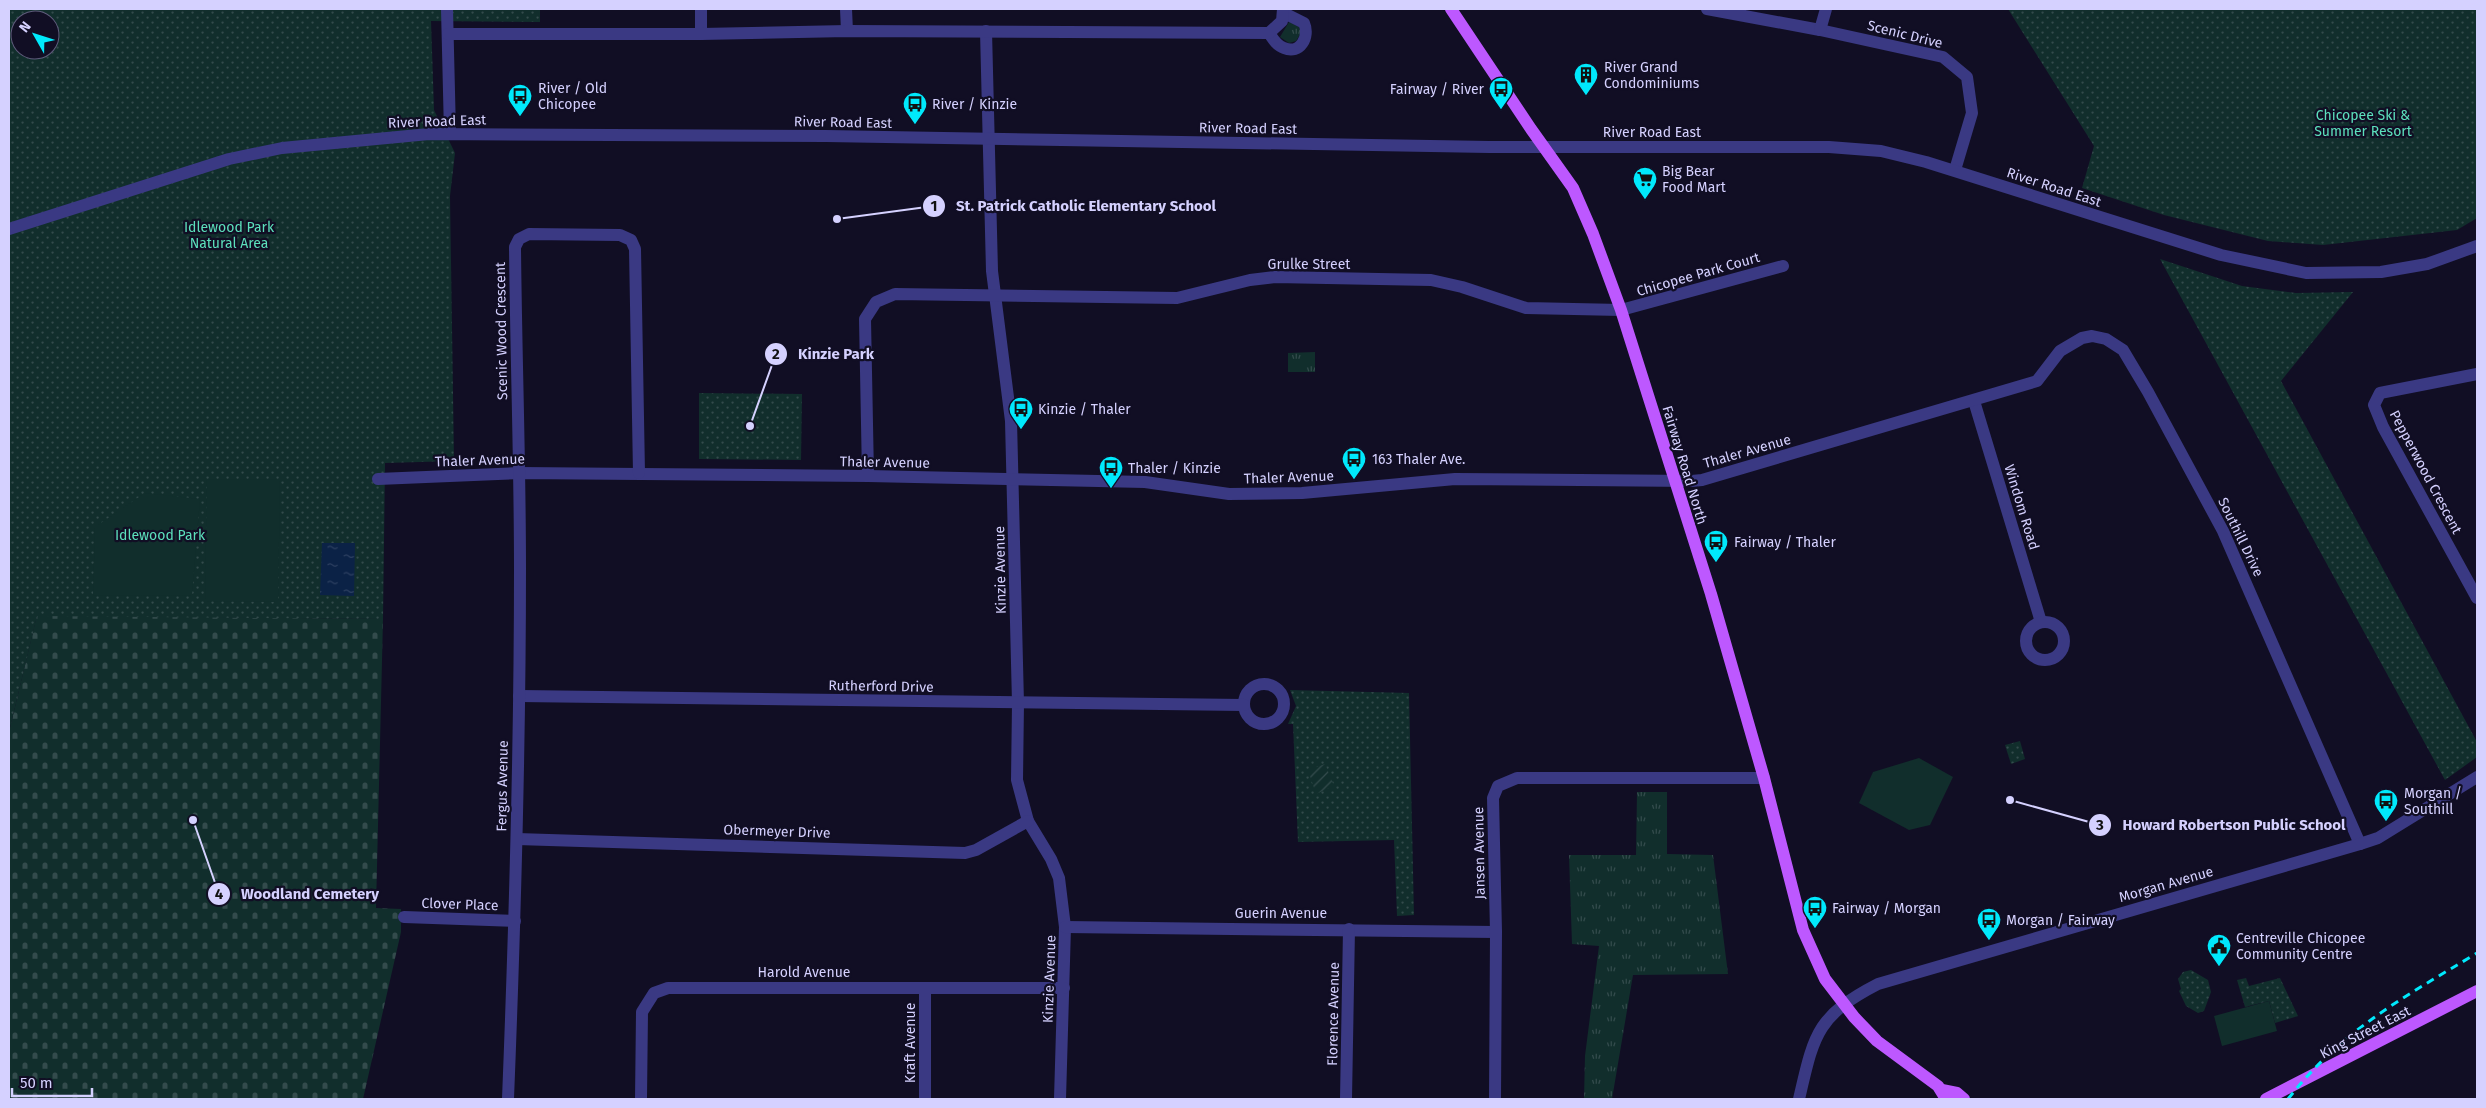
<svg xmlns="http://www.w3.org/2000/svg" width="2486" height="1108" font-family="'Fira Sans',sans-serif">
<defs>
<pattern id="grass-tufts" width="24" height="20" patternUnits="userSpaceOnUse" patternTransform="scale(1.25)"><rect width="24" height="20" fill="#112e2c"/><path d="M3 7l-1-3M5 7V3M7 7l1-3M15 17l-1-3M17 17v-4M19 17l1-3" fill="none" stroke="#334b4c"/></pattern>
<pattern id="cemetery-stones" width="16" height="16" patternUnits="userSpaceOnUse" patternTransform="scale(1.25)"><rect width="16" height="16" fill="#112e2c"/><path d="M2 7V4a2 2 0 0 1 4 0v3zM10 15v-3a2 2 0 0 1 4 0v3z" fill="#334b4c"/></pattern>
<pattern id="park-dots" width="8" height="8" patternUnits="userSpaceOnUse" patternTransform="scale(1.25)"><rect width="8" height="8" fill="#112e2c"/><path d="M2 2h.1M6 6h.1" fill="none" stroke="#334b4c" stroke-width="1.8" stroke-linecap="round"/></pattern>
<pattern id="garden-furrows" width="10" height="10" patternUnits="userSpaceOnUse" patternTransform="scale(1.25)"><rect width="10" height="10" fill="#112e2c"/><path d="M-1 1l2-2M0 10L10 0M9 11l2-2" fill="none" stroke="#334b4c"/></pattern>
<pattern id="water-ripples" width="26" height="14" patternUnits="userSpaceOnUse" patternTransform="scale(1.25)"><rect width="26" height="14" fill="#0b2246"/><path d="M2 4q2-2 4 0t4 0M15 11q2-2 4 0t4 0" fill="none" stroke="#2e4162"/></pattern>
</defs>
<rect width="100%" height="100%" fill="#110e24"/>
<g fill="url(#grass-tufts)">
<polygon points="1289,22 1299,27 1301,33 1296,41 1289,43 1280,37"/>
<polygon points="1315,352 1315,372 1288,372 1288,353"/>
<polygon points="1637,792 1667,792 1667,854 1713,855 1728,974 1633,975 1612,1099 1584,1099 1585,1056 1599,946 1572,944 1569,855 1636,855"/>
</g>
<polygon fill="url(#cemetery-stones)" points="37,615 383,619 376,908 401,909 401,932 363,1099 9,1099 9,732"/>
<g fill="url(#park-dots)" fill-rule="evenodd">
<path d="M 9,9 L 540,9 L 540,22 L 431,21 L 434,110 L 455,153 L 450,196 L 454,461 L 385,463 L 383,619 L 37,616 L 9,732 ZM 20,20 L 50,20 L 50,50 L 20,50 Z"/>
<polygon points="2008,9 2477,9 2477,218 2457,230 2323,245 2268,241 2164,215 2082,188 2094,146"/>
<polygon points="2160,259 2242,286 2296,293 2353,292 2281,381 2477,742 2477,757 2445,780"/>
<polygon points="699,393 802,394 801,460 699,459"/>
<polygon points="1290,690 1409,693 1414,915 1397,916 1394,840 1298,842 1293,724 1288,724 1296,706"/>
<polygon points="2020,741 2025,759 2011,764 2005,745"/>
<polygon points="2191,970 2208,980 2211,992 2204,1011 2198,1013 2186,1006 2179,991 2181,989 2178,979 2183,972"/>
<polygon points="2246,978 2249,986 2280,978 2298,1016 2275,1023 2269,1001 2245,1007 2237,980"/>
</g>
<polygon fill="url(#garden-furrows)" points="1325,764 1334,786 1316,794 1308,770"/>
<g fill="#112e2c">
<polygon points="207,479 280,480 278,602 205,601"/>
<polygon points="145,493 200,499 192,595 93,596 95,527"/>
<polygon points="1919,758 1953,777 1930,825 1909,830 1859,803 1873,772"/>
<polygon points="2269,1001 2277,1031 2222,1046 2214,1016"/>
</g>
<polygon fill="url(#water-ripples)" points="322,543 355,543 354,596 320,595"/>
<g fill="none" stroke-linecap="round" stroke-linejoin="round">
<g stroke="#3a3983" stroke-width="12">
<polyline points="447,9 450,133"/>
<polyline points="701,9 701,34"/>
<polyline points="846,9 847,31"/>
<polyline points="1707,9 1820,30 1943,57 1967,77 1972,113 1955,170"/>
<polyline points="1820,30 1826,9"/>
<polyline points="986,31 992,271 1011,421 1018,703 1017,780 1028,821 1051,859 1059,878 1065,927 1060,1099"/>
<path d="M 1269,33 C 1273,39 1277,46 1284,48 C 1300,55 1310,37 1304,23 L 1284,13"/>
<polyline points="448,34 701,34 847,31 1269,33 1282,21 1283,9"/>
<polyline points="9,229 229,159 282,148 429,134 826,136 1489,147 1829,147 1881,151 1926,162 2221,255 2306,273 2381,272 2427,264 2477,246"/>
<polyline points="2477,374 2380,393 2374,405 2383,427 2477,598"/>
<polyline points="1974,401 2041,622"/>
<polyline points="868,476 865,319 876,302 895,294 1177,298 1250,280 1275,277 1431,280 1462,287 1526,308 1621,310 1783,266"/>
<polyline points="378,479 519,473 868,476 1145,482 1229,494 1302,493 1455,479 1692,481 1702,480 2037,381 2060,351 2082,338 2092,336 2106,339 2123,350 2148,392 2223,531 2360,844"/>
<circle cx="2045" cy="641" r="19"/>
<circle cx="1264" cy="704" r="20"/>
<polyline points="519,696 1244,705"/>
<polyline points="517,839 965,853 976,850 1028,821"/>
<polyline points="404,917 515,921"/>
<polyline points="1065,927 1496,932"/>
<polyline points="925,988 925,1099"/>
<path d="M 508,1099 C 515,922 520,745 520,568 C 520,461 516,354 515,247 L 519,239 L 529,234 L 620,235 L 631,240 L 635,249 L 639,473"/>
<polyline points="641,1099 642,1012 654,993 668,988 1064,988"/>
<polyline points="1346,1099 1349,929"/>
<polyline points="1495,1099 1496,932 1493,798 1498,786 1517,778 1764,778"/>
<path d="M 1799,1099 C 1814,1035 1816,1016 1878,984 L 2360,844 L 2378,838 L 2477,777"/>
</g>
<g stroke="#bd58ff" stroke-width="12">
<polyline points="1451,9 1531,129 1573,188 1593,234 1621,310 1711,594 1764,778 1803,930 1825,979 1854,1017 1877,1041 1938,1086 1946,1099"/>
<polyline points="1942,1090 1957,1093 1964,1099"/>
<polyline points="2266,1099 2477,991"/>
</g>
<path stroke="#00e9fc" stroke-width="3" stroke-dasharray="8 6" stroke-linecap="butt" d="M 2288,1099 C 2343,1029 2403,998 2477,953"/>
</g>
<defs>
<symbol id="building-pin" viewBox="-11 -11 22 30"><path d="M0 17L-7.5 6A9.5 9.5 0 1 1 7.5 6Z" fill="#00e9fc" stroke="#110e24"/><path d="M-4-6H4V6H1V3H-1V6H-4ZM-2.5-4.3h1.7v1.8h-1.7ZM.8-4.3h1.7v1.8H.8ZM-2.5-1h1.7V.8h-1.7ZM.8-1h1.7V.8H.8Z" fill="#111"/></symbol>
<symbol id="bus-pin" viewBox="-11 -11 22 30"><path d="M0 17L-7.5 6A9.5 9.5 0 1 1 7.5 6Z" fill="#00e9fc" stroke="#110e24"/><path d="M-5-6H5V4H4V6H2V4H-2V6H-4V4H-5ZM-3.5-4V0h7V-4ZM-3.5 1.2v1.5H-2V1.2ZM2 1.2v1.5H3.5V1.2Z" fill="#111"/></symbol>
<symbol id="supermarket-pin" viewBox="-11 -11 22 30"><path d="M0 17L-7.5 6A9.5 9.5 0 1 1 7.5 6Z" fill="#00e9fc" stroke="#110e24"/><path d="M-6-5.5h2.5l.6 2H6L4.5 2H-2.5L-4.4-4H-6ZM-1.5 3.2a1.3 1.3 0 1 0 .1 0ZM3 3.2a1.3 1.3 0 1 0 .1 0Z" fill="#111"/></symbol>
<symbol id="civic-pin" viewBox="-11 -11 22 30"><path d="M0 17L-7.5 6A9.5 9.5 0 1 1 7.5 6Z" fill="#00e9fc" stroke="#110e24"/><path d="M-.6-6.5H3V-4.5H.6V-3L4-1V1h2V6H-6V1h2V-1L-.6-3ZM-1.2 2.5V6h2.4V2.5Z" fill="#111"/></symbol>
</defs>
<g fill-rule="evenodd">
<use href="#building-pin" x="1572" y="61" width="28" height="38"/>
<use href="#bus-pin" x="1487" y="75" width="28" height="38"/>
<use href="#bus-pin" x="506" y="82" width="28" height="38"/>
<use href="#bus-pin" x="901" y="90" width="28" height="38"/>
<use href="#supermarket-pin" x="1631" y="165" width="28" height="38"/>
<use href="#bus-pin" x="1007" y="395" width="28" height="38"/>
<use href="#bus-pin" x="1340" y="445" width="28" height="38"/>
<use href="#bus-pin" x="1097" y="454" width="28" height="38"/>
<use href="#bus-pin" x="1702" y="528" width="28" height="38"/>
<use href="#bus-pin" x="2372" y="787" width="28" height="38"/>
<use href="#bus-pin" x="1801" y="894" width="28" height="38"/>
<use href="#bus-pin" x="1975" y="906" width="28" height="38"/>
<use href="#civic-pin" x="2205" y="932" width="28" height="38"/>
</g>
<g text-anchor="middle" stroke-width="4.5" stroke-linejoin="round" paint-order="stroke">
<g font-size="14" fill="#d5d1ff" stroke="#110e24">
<text transform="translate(1905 34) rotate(14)" y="5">Scenic Drive</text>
<text transform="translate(437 121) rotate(-2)" y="5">River Road East</text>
<text transform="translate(843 122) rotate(1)" y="5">River Road East</text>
<text transform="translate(1248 128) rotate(1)" y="5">River Road East</text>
<text x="1652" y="137">River Road East</text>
<text transform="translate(2054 187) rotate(18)" y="5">River Road East</text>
<text x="1309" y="269">Grulke Street</text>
<text transform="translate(1698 274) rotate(-16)" y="5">Chicopee Park Court</text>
<text transform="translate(501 331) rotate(-91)" y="5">Scenic Wood Crescent</text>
<text transform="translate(1747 451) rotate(-16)" y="5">Thaler Avenue</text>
<text transform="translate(480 460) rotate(-2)" y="5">Thaler Avenue</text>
<text transform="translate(885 462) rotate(1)" y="5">Thaler Avenue</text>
<text transform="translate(1685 465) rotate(73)" y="5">Fairway Road North</text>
<text transform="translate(2426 472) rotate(62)" y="5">Pepperwood Crescent</text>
<text transform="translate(1289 477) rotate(-2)" y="5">Thaler Avenue</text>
<text transform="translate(2022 507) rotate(73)" y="5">Windom Road</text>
<text transform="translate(2241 537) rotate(64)" y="5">Southill Drive</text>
<text transform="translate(1000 570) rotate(-91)" y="5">Kinzie Avenue</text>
<text transform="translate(881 686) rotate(1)" y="5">Rutherford Drive</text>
<text transform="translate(502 786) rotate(-89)" y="5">Fergus Avenue</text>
<text transform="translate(777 831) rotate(2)" y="5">Obermeyer Drive</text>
<text transform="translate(1479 853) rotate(-91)" y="5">Jansen Avenue</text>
<text transform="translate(2166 884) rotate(-16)" y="5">Morgan Avenue</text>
<text transform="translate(460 904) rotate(2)" y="5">Clover Place</text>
<text x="1281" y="918">Guerin Avenue</text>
<text x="804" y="977">Harold Avenue</text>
<text transform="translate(1049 979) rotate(-88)" y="5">Kinzie Avenue</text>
<text transform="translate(1333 1014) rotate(-89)" y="5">Florence Avenue</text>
<text transform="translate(2365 1032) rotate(-27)" y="5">King Street East</text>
<text transform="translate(910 1043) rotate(-90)" y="5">Kraft Avenue</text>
</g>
<g font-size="14" fill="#d5d1ff" stroke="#110e24" text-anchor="start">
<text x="1604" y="72">River Grand<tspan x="1604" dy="16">Condominiums</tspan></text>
<text x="538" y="93">River / Old<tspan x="538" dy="16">Chicopee</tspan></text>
<text x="1484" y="94" text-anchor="end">Fairway / River</text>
<text x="932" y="109">River / Kinzie</text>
<text x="1662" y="176">Big Bear<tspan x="1662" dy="16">Food Mart</tspan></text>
<text x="1038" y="414">Kinzie / Thaler</text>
<text x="1372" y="464">163 Thaler Ave.</text>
<text x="1128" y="473">Thaler / Kinzie</text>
<text x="1734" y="547">Fairway / Thaler</text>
<text x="2404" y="798">Morgan /<tspan x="2404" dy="16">Southill</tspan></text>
<text x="1832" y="913">Fairway / Morgan</text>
<text x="2006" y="925">Morgan / Fairway</text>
<text x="2236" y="943">Centreville Chicopee<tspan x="2236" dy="16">Community Centre</tspan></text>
</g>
<g font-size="14" fill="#5ce0bc" stroke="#110e24">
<text x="2363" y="120">Chicopee Ski &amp;<tspan x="2363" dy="16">Summer Resort</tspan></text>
<text x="229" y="232">Idlewood Park<tspan x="229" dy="16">Natural Area</tspan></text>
<text x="160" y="540">Idlewood Park</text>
</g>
</g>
<path fill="none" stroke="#d5d1ff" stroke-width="2" d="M837 219L934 206M750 426L776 354M2010 800L2100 825M193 820L219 894"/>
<g fill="#d5d1ff" stroke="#110e24" stroke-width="2">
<circle cx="837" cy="219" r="5"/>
<circle cx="750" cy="426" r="5"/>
<circle cx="2010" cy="800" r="5"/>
<circle cx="193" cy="820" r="5"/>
<circle cx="934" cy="206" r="12"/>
<circle cx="776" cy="354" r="12"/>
<circle cx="2100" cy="825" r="12"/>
<circle cx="219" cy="894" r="12"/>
</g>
<g font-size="15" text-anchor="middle" font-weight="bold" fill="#111">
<text x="934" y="211">1</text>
<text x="776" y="359">2</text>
<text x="2100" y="830">3</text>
<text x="219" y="899">4</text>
</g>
<g font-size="15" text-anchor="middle" font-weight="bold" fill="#d5d1ff" stroke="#110e24" stroke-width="4.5" stroke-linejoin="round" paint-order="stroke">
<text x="1086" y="211">St. Patrick Catholic Elementary School</text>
<text x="836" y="359">Kinzie Park</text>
<text x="2234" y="830">Howard Robertson Public School</text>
<text x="310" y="899">Woodland Cemetery</text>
</g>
<rect width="2486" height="1108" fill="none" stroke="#d5d1ff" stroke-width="20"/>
<g transform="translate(35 35) rotate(309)"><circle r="24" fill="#110e24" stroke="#5f5c7c"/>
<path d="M0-4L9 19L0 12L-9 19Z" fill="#00e9fc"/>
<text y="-8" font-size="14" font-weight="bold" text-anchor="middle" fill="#d5d1ff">N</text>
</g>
<path d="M12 1088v8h80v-8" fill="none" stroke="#d5d1ff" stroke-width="2.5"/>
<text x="20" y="1088" font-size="15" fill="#d5d1ff" stroke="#110e24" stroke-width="4" paint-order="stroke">50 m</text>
</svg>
